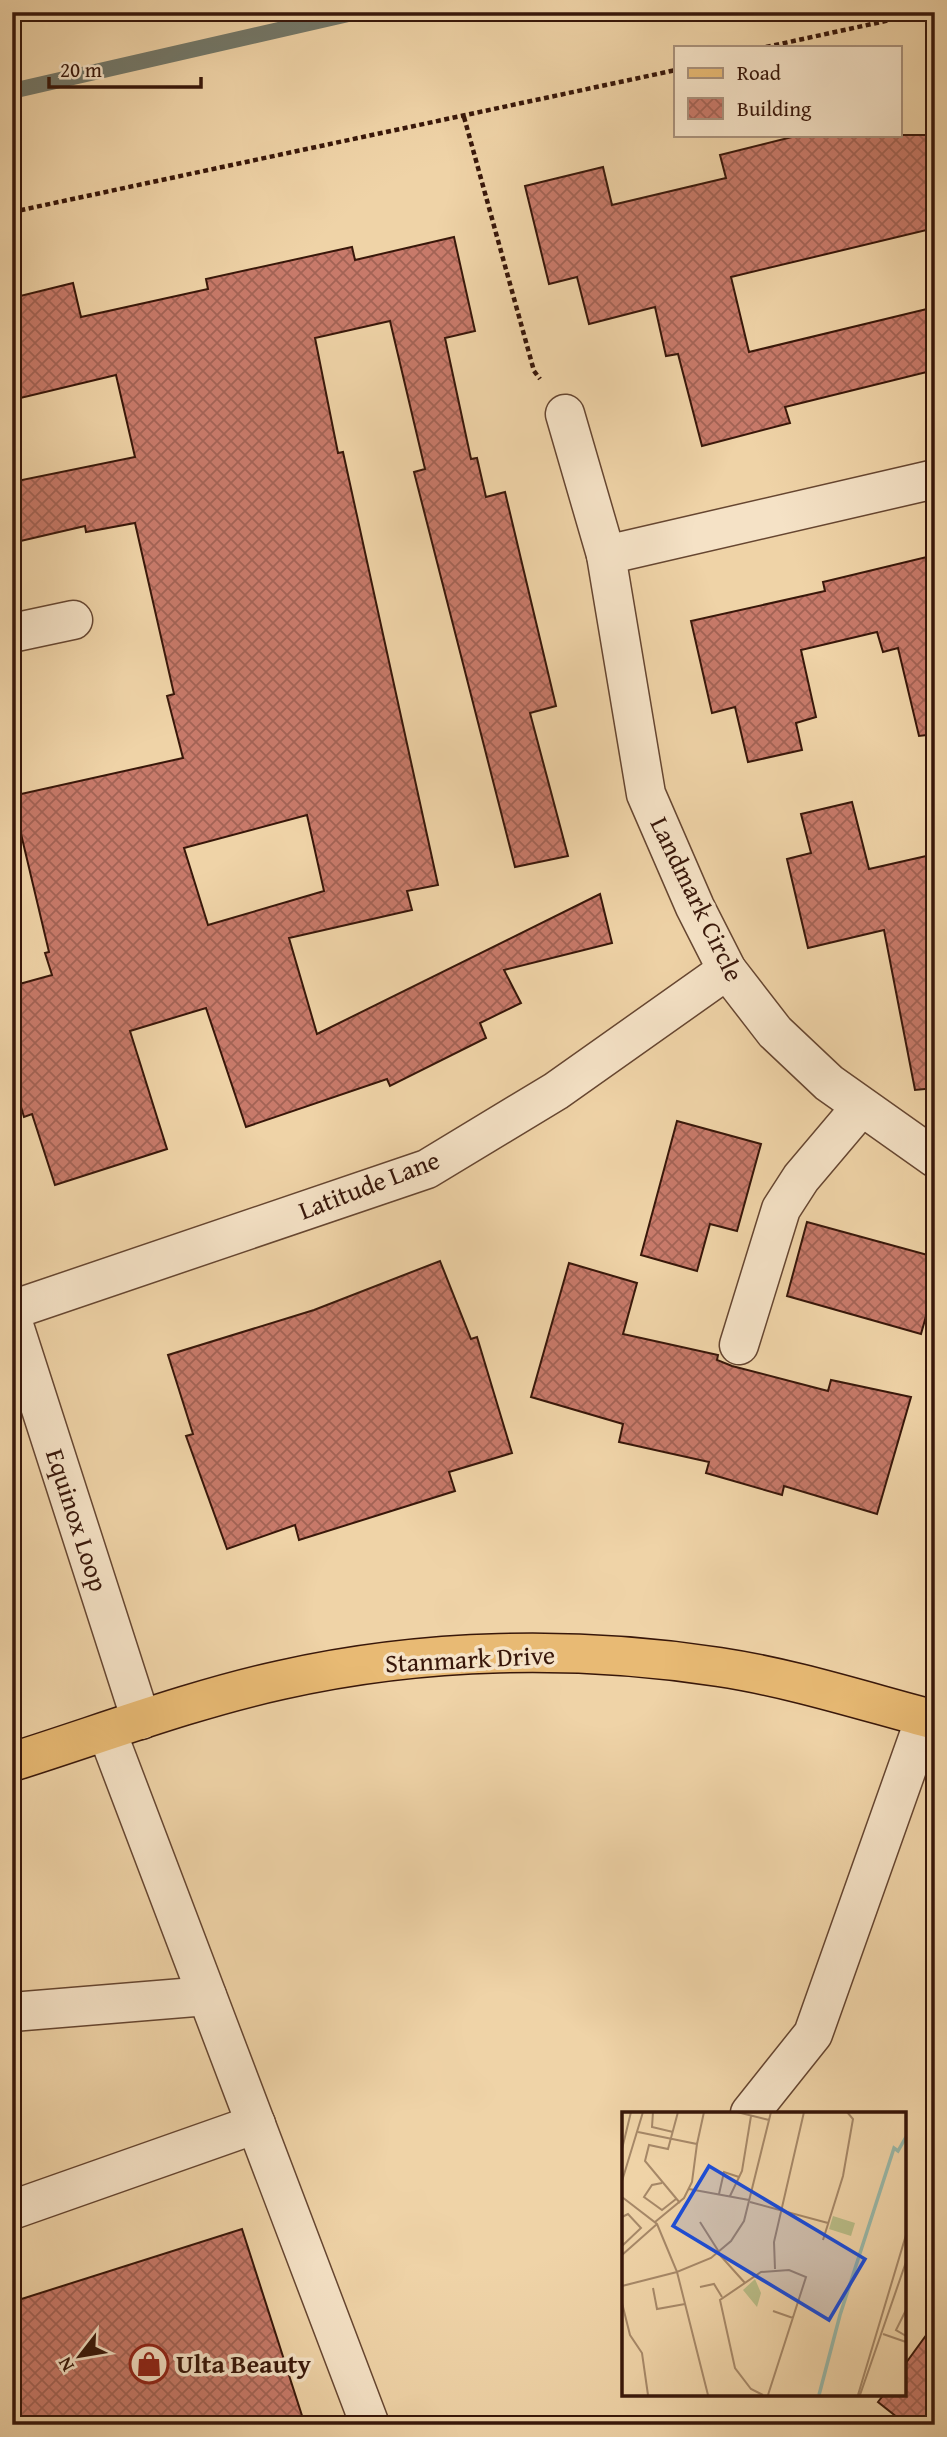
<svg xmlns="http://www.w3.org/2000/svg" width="947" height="2437" font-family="'Gentium Book Plus',serif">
<defs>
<pattern id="building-cross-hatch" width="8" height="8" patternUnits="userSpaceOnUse" patternTransform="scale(1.75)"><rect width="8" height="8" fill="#c87a6a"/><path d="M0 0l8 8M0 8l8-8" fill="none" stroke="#a36355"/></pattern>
</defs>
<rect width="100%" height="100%" fill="#efd3a7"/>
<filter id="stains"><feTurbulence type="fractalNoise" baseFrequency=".00286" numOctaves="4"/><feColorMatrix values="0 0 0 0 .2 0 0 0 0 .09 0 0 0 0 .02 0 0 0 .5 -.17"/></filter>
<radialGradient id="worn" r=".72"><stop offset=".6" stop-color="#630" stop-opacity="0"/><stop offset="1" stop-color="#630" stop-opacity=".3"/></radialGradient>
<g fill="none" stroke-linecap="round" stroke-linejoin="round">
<polyline stroke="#737869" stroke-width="16" points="12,91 357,12"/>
</g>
<g fill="url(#building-cross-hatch)" stroke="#38170a" stroke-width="2" fill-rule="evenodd">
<polygon points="800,135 935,135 935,228 731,277 749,352 935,307 935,370 785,407 790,423 702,446 678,354 666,356 655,307 589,324 577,277 549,284 525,186 603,167 612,205 726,178 720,155"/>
<path d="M 454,237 L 475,331 L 445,338 L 471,459 L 477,458 L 486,497 L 505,492 L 556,706 L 530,713 L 568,856 L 515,867 L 414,472 L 425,469 L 390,321 L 315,338 L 338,453 L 343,452 L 438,885 L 407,891 L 412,910 L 289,938 L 317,1034 L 600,894 L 612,943 L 504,970 L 521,1003 L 480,1023 L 486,1038 L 390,1086 L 387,1079 L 246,1127 L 206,1008 L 130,1031 L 167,1149 L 55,1185 L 32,1114 L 24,1117 L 12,1077 L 12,986 L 52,975 L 45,953 L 49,952 L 12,796 L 183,758 L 167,696 L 174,694 L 135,523 L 86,532 L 85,526 L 12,543 L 12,482 L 135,457 L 116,375 L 12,400 L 12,298 L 73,283 L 81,317 L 208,289 L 206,279 L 352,247 L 355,260 ZM 307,815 L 324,891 L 208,925 L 184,848 Z"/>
<polygon points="935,555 935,734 919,736 898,648 883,652 877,632 801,650 816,717 796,723 802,750 748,762 735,707 712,713 691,621 825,591 823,582"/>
<polygon points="852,802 869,869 935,854 935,1088 915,1090 884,930 808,948 787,859 811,853 801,814"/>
<polygon points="677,1121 761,1144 737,1231 710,1224 697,1271 641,1255"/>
<polygon points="807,1222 935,1257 935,1284 921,1334 787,1296"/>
<polygon points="440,1261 471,1339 477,1337 512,1453 449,1472 455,1491 299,1540 295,1525 227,1549 186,1436 193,1434 168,1355 314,1310"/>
<polygon points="569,1263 637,1283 623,1334 718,1355 717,1360 732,1366 828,1391 831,1380 911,1397 877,1514 784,1486 782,1495 706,1473 709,1462 619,1442 623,1424 531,1397"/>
<polygon points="242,2229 305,2425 12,2425 12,2302"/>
<polygon points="935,2323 935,2425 907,2425 878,2402 885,2393 903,2393 903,2367"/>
</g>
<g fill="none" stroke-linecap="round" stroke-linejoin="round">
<defs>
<g id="minor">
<polyline points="565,414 606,555"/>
<polyline points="935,479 606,555 646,794 695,907 727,970 775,1032 829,1083 935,1158"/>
<polyline points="12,633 73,620"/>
<polyline points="12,1310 427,1169 556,1091 727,970"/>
<polyline points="12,1319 141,1720"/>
<polyline points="739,1345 781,1209 801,1178 861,1107"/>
<polyline points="107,1732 370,2425"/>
<polyline points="12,2012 207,1996"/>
<polyline points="750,2113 813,2034 925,1718"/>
<polyline points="12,2210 256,2124"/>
</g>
<path id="major" d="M 12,1762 C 101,1734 190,1700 281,1680 C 423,1648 575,1645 719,1667 C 792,1678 863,1701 935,1720"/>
</defs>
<use href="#minor" stroke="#664631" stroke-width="41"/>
<use href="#major" stroke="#38170a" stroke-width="41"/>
<g stroke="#38170a" stroke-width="4.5" stroke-dasharray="5 3.5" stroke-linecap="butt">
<polyline points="766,47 927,12"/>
<polyline points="464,117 534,371 540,379"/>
<polyline points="12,212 676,70"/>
</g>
<use href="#minor" stroke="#f5e2c6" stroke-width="38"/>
<use href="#major" stroke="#e8ba74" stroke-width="38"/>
</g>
<defs>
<symbol id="shop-ring" viewBox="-11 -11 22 22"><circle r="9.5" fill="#f5e2c6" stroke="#8f2418" stroke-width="1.5"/><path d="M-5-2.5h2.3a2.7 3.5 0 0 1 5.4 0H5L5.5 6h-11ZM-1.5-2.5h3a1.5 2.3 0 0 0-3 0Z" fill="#8f2418"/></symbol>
</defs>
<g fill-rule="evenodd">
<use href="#shop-ring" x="127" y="2342" width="44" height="44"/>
</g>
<g text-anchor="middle" stroke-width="7" stroke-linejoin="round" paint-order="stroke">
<g font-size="26" fill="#38170a" stroke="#f5e2c6">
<text transform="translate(697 899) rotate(64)" y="9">Landmark Circle</text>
<text transform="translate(369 1185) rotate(-21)" y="9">Latitude Lane</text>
<text transform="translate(77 1520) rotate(72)" y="9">Equinox Loop</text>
<text transform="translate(470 1659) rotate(-3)" y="9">Stanmark Drive</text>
</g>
<g font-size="26" font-weight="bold" fill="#38170a" stroke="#f5e2c6" text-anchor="start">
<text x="176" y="2373">Ulta Beauty</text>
</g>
</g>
<g transform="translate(622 2112)">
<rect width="284" height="284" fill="#efd3a7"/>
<path d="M 211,104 L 233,111 L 229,124 L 207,117 ZM 133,167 L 139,181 L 135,195 L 121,178 Z" fill="#b9bc87"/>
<path fill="none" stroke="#9ab8a8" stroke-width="3.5" d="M 197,283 L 218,203 L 272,36 L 276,39 L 284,25"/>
<path fill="none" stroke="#a68868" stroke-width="2" d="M 31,0 L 30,15 L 51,20M 56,0 L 46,37 L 27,33 L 23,49 L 58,91M 115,0 L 147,8M 16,20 L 75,32 L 82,0M 0,37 L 9,0M 0,69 L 21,0M 40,71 L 30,73 L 22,85 L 40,98 L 54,87M 67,77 L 127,88M 97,82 L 102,60 L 117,65M 108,84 L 120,59 L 129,4M 0,85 L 35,112 L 55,160 L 89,146 L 109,129 L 122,109 L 149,0M 128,90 L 206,111M 0,105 L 6,102 L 19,116 L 0,134M 33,110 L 62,86 L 70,70 L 75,32M 78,110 L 97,140M 201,128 L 221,64 L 231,7 L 225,0M 97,142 L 123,171M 0,143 L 35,112M 153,157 L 152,130 L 182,0M 0,174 L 55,160 L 86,283M 78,175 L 92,172 L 100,185M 31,176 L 35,197 L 63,192M 0,191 L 8,223 L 20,241 L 26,283M 284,198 L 274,218 L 284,224M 151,199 L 171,206M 261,222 L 284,230M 141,283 L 129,277 L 113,256 L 98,188 L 139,160 L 167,158 L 184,165 L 146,283M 236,283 L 284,123M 238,283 L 284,150"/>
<path fill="#1d4ed8" fill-opacity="0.15" stroke="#1d4ed8" stroke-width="3.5" d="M 87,54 L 243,147 L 207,208 L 51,114 Z"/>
<rect width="284" height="284" fill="none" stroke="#38170a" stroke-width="3.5"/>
</g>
<rect width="947" height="2437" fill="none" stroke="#efd3a7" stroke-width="42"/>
<rect x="14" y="14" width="919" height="2409" fill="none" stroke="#38170a" stroke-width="3.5"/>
<rect x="21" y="21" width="905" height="2395" fill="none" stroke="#38170a" stroke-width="2"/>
<rect x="674" y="46" width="228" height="91" fill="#f5e2c6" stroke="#a9917b" stroke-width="2"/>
<rect x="688" y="68" width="35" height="10" fill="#e8ba74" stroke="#a9917b" stroke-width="2"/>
<text x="737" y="80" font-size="21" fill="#38170a">Road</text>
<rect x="688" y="98" width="35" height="21" fill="url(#building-cross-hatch)" stroke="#a9917b" stroke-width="2"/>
<text x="737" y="116" font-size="21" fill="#38170a">Building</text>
<g transform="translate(80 2356) rotate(239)" stroke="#f5e2c6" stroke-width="5" paint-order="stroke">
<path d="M0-5L12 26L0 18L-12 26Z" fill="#38170a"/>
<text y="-10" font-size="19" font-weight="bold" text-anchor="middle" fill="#38170a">N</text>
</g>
<path d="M49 77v10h152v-10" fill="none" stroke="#38170a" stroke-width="3.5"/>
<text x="60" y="77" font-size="21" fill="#38170a" stroke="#f5e2c6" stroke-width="5" paint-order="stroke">20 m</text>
<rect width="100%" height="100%" filter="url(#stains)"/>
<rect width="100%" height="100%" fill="url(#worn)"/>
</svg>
